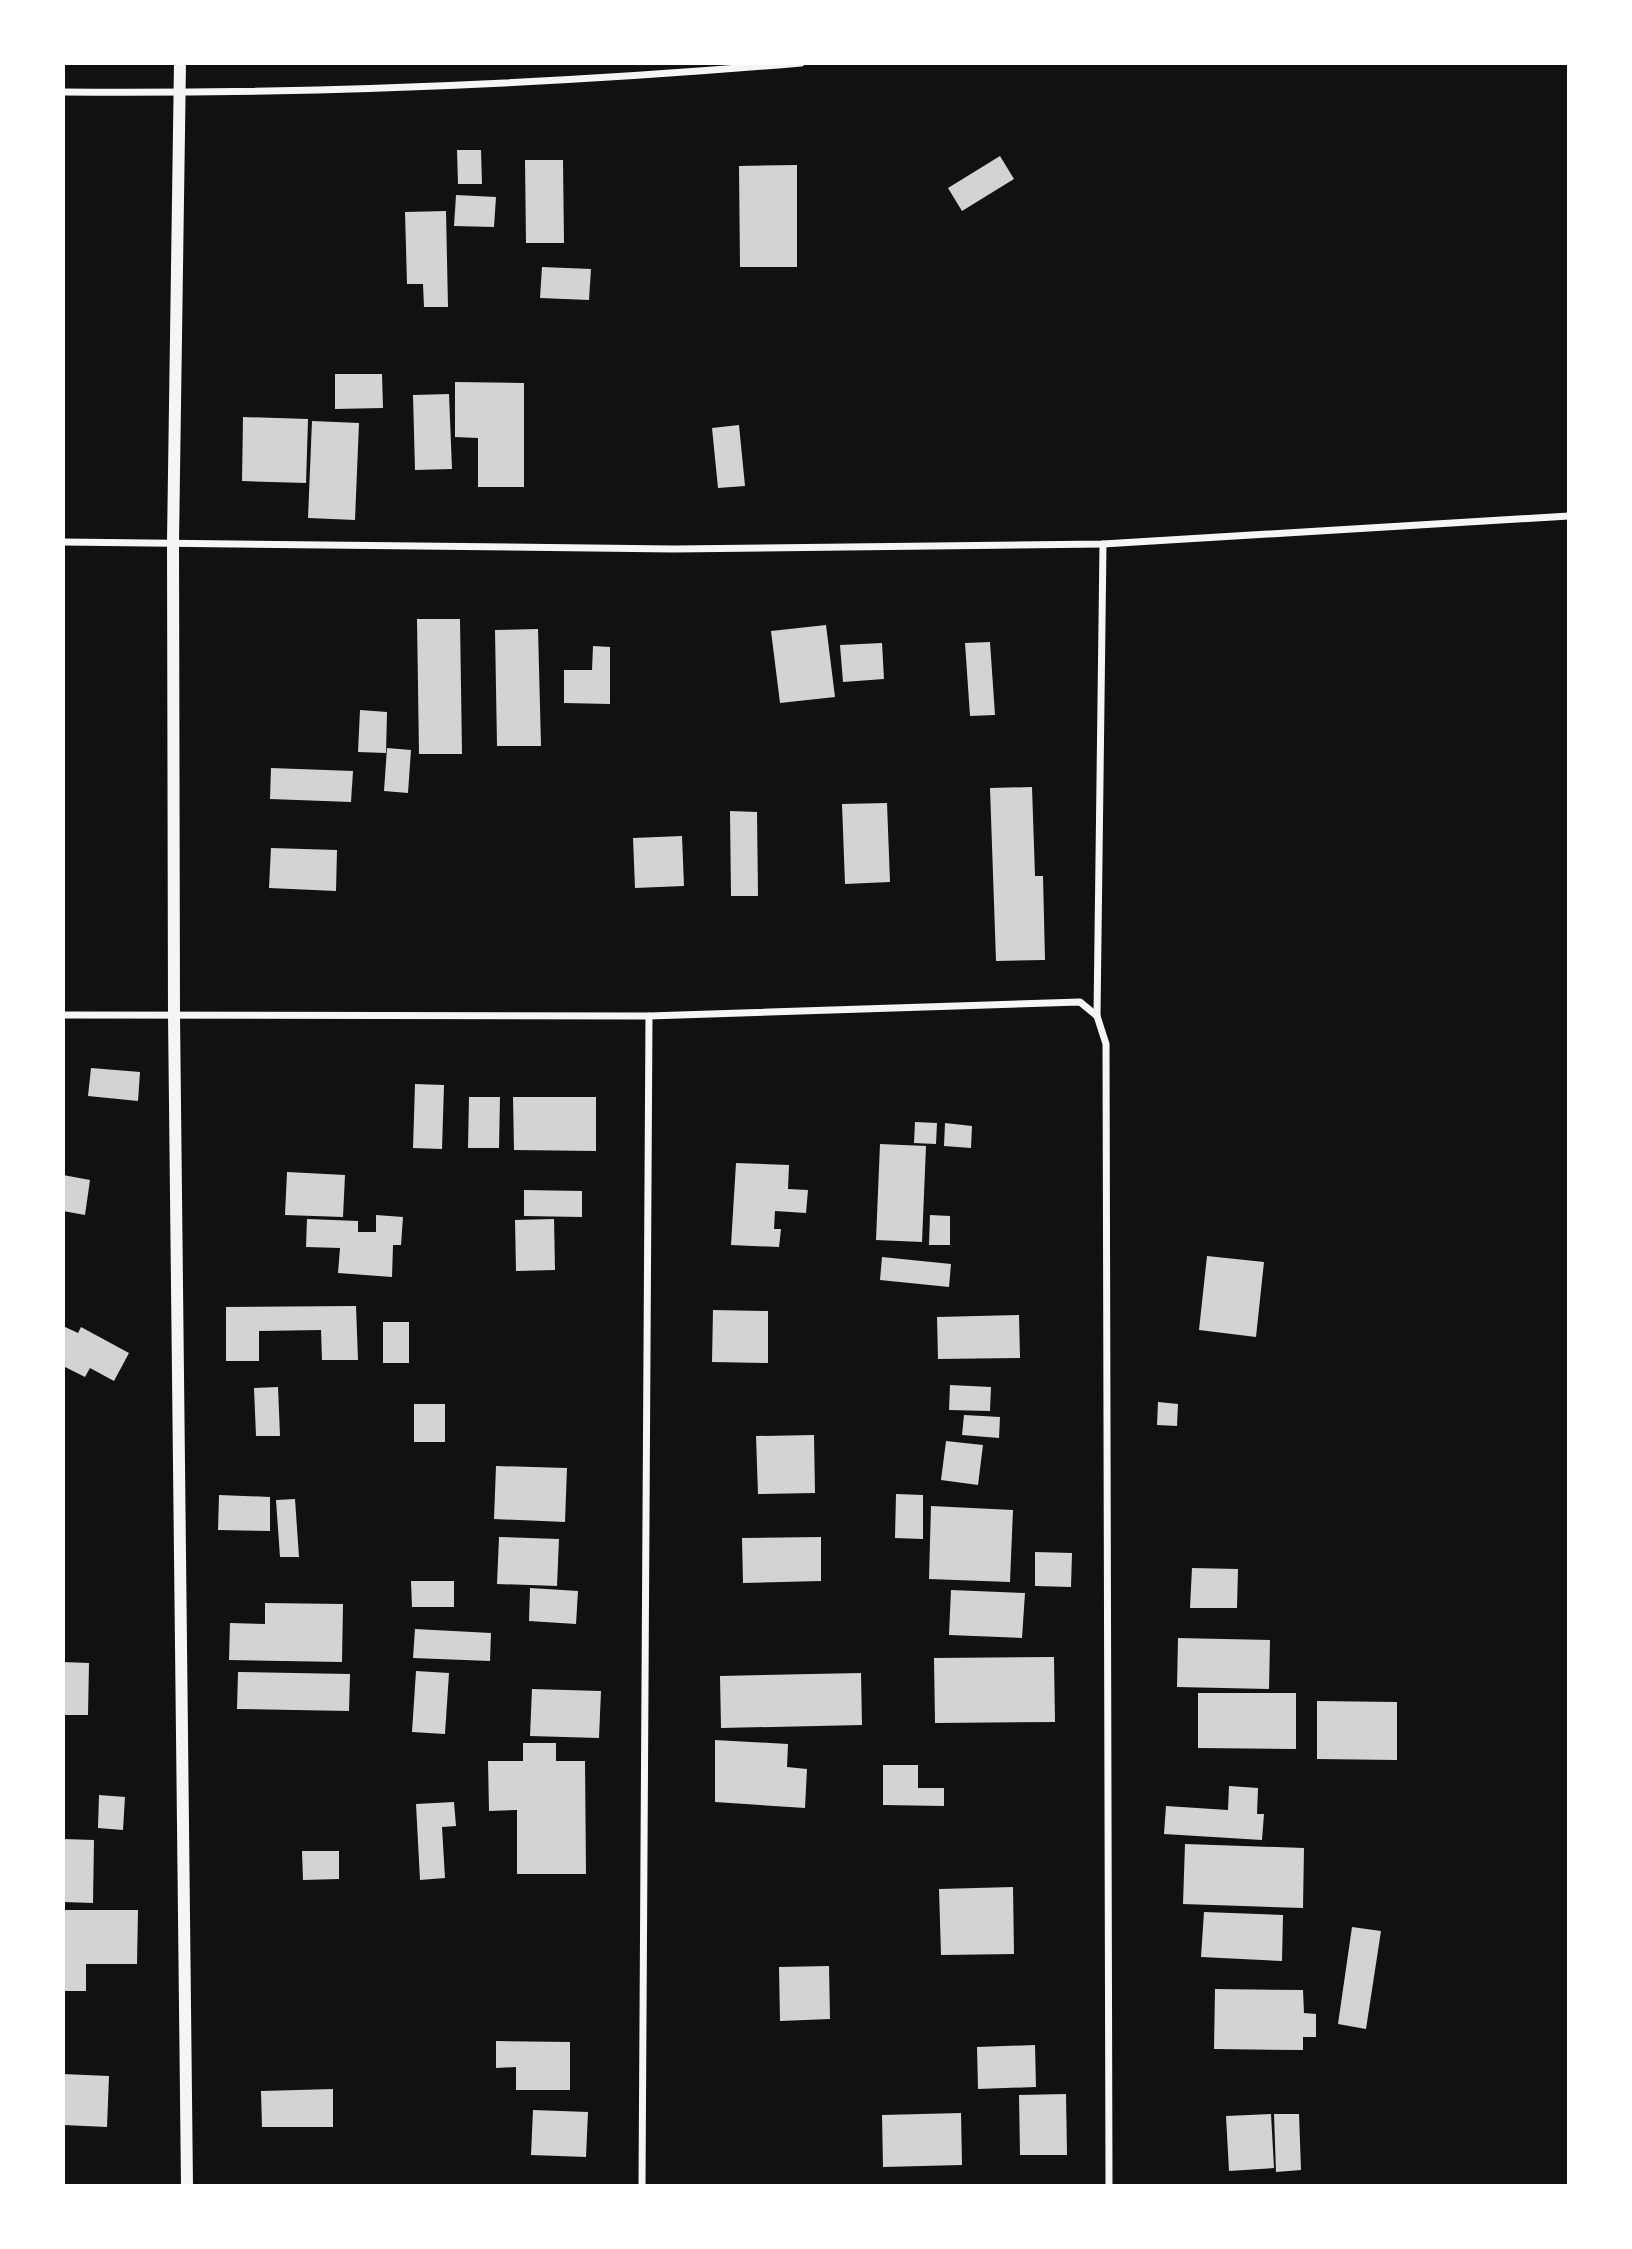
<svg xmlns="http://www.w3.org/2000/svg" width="1632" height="2249" font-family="Arial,sans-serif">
<rect width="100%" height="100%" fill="#111"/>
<g fill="#d3d3d3">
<polygon points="457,150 481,150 482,184 458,184"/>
<polygon points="1000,156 1014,179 962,211 948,188"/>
<polygon points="525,160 563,160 564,243 526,243"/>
<polygon points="797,165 797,267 740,267 739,166"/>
<polygon points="456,195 496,197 494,227 454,226"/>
<polygon points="446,211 448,307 424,307 423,284 407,284 405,212"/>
<polygon points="542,267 591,269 589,300 540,298"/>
<polygon points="335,374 382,374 383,408 335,409"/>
<polygon points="455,382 524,383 524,487 478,487 478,438 455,437"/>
<polygon points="449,394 452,469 415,470 413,395"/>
<polygon points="243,417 308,419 306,483 242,481"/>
<polygon points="312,421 359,423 355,520 308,518"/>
<polygon points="739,425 745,486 718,488 712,428"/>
<polygon points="417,619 460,619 462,754 419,754"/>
<polygon points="826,625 835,697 780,703 771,631"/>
<polygon points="538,629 541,746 497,746 495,630"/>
<polygon points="990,642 995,715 970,716 965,643"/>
<polygon points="882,643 884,679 843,682 840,645"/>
<polygon points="593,646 610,647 610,704 564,703 564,670 592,670"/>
<polygon points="360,710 387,712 386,753 358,752"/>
<polygon points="387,748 411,750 408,793 384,791"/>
<polygon points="271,768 353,771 351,802 270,799"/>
<polygon points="1032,787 1035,876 1043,876 1045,960 996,961 990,788"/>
<polygon points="887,803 890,882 845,884 842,804"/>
<polygon points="730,811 757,812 758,896 731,896"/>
<polygon points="682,836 684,886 635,888 633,838"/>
<polygon points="271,848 337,850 336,891 269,888"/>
<polygon points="91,1068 140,1072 138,1101 88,1096"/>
<polygon points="415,1084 444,1085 442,1149 413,1148"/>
<polygon points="469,1097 500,1097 499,1148 468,1148"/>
<polygon points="513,1097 596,1097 596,1151 514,1150"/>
<polygon points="915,1122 937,1123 936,1144 914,1143"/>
<polygon points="945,1123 972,1126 971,1148 944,1146"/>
<polygon points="880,1144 926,1146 922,1242 876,1240"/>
<polygon points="736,1163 789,1165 788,1189 808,1190 806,1213 775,1211 774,1229 781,1229 779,1247 731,1245"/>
<polygon points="287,1172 345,1175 343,1217 285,1215"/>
<polygon points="63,1175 90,1180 85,1215 63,1211"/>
<polygon points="524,1190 582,1191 582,1217 524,1216"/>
<polygon points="376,1215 403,1217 401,1245 393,1245 392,1277 338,1273 340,1248 306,1247 307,1219 358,1221 358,1232 376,1232"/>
<polygon points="930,1215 950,1216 950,1245 929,1245"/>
<polygon points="554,1219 555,1270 516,1271 515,1220"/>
<polygon points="1207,1256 1264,1262 1256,1337 1199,1330"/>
<polygon points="882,1257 951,1264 949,1287 880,1280"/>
<polygon points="356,1306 358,1360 322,1360 321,1330 259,1331 259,1361 226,1361 226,1307"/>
<polygon points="713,1310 768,1311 768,1363 712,1362"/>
<polygon points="1019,1315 1020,1358 938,1359 937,1317"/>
<rect x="383" y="1322" width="26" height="41"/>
<polygon points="63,1326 78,1333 81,1327 129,1353 114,1381 90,1368 85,1377 63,1366"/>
<polygon points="950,1385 991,1387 990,1411 949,1410"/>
<polygon points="278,1387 280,1436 256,1436 254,1388"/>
<polygon points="1158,1402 1178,1404 1177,1426 1157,1425"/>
<rect x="414" y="1404" width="31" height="38"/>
<polygon points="964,1415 1000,1417 999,1438 962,1435"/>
<polygon points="814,1435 815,1493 758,1494 756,1436"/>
<polygon points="946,1441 983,1445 978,1485 941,1480"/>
<polygon points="496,1466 567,1468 565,1522 494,1519"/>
<polygon points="896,1494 923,1495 923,1539 895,1538"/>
<polygon points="219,1495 270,1497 270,1531 218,1530"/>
<polygon points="295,1499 299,1557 280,1557 276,1500"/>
<polygon points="931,1506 1013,1510 1010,1582 929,1579"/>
<polygon points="499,1537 559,1539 557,1586 497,1584"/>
<polygon points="821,1537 821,1581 743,1583 742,1538"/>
<polygon points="1035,1552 1072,1553 1071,1587 1035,1586"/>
<polygon points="1192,1568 1238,1569 1237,1608 1190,1608"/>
<polygon points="411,1581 454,1581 454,1607 412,1607"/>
<polygon points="530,1588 578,1591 576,1624 529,1621"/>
<polygon points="951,1590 1025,1593 1022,1638 949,1635"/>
<polygon points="265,1603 343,1604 342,1662 229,1660 230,1623 265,1624"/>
<polygon points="415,1629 491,1633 490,1661 413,1658"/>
<polygon points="1178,1638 1270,1640 1269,1689 1177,1687"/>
<polygon points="1054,1657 1055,1722 935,1723 934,1658"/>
<polygon points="63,1662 89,1663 88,1715 63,1715"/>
<polygon points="416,1671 449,1673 445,1734 412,1732"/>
<polygon points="238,1672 350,1674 349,1711 237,1709"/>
<polygon points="861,1673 862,1725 721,1728 720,1676"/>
<polygon points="532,1689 601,1691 599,1738 530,1736"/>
<polygon points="1198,1693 1296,1693 1296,1749 1198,1748"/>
<polygon points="1317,1701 1397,1702 1397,1760 1317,1759"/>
<polygon points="715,1740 788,1744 787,1767 807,1769 805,1808 715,1802"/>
<polygon points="523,1743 556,1743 556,1761 585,1761 586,1874 517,1874 517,1810 489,1811 488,1761 523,1761"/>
<polygon points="883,1765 918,1765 918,1788 944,1788 944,1806 883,1805"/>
<polygon points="1229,1786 1258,1788 1257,1814 1264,1814 1262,1840 1164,1834 1166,1806 1228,1810"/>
<polygon points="99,1795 125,1797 123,1830 98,1828"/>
<polygon points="454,1802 456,1826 442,1827 445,1878 420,1880 416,1804"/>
<polygon points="63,1839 94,1840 93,1903 63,1902"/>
<polygon points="1185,1844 1304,1848 1303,1908 1183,1904"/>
<polygon points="302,1851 339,1851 339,1879 303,1880"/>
<polygon points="1013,1887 1014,1954 941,1955 939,1889"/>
<polygon points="63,1910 138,1910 137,1964 86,1964 86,1991 63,1991"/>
<polygon points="1204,1912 1283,1915 1282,1961 1201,1957"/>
<polygon points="1352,1927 1381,1931 1366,2029 1338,2024"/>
<polygon points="829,1966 830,2019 780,2021 779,1967"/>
<polygon points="1215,1989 1303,1990 1304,2013 1316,2014 1316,2037 1303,2037 1303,2050 1214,2049"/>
<polygon points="496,2041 570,2042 570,2090 516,2090 516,2067 496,2068"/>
<polygon points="1035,2045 1036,2087 978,2089 977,2047"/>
<polygon points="63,2074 109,2076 107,2127 63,2125"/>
<polygon points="333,2089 333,2127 262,2127 261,2091"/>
<polygon points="1066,2094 1067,2155 1020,2155 1019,2095"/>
<polygon points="533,2110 588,2112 586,2157 531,2155"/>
<polygon points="961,2113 962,2165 883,2167 882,2115"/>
<polygon points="1271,2114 1274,2168 1229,2171 1226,2116"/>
<polygon points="1274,2114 1299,2114 1301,2170 1276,2172"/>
</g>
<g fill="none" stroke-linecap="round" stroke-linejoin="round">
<g stroke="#f5f5f5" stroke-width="7">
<path d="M 63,92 C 309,94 556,84 801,63"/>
<polyline points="63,542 674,549 1103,544 1569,516"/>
<polyline points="1103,544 1097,1016 1106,1044 1109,2186"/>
<polyline points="63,1015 649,1016 1080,1002 1097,1016"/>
<polyline points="642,2186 649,1016"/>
</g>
<polyline stroke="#f5f5f5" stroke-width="12" points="180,63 173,542 174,1015 187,2186"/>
</g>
<rect width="1632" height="2249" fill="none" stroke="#ffffff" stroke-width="130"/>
</svg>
